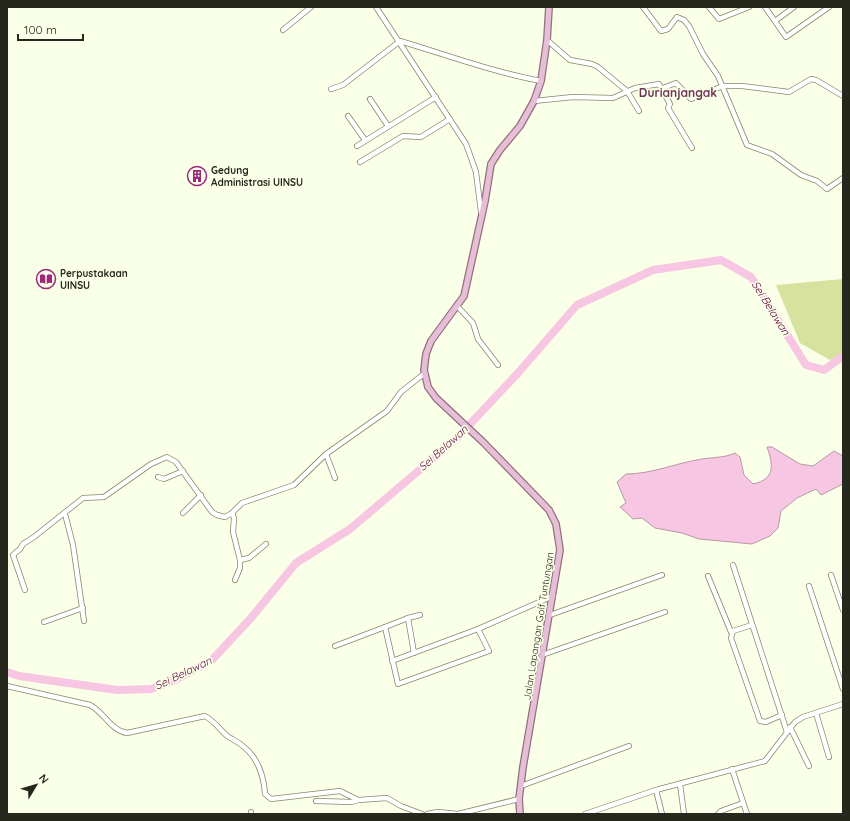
<svg xmlns="http://www.w3.org/2000/svg" width="850" height="821" font-family="Quicksand,sans-serif">
<rect width="100%" height="100%" fill="#faffe7"/>
<polygon fill="#d6e29e" points="843,279 843,352 830,360 800,343 776,285"/>
<path fill="#f7c6e2" stroke="#b897a7" d="M 767,447 L 772,447 L 800,464 L 813,466 L 834,451 L 843,456 L 843,484 L 821,495 L 816,489 L 797,498 L 781,511 L 778,528 L 770,536 L 752,544 L 699,539 L 682,533 L 655,528 L 642,518 L 633,519 L 620,507 L 626,503 L 617,482 L 626,474 C 652,474 676,463 702,459 C 714,457 724,458 735,453 L 740,457 L 744,475 L 753,484 C 776,479 773,464 767,447 Z"/>
<g fill="none" stroke-linecap="round" stroke-linejoin="round">
<polyline stroke="#f7c6e2" stroke-width="8" points="7,672 19,676 117,690 151,689 175,680 212,660 251,618 296,563 350,529 456,439 518,373 577,305 653,270 721,260 751,277 806,365 824,370 843,356"/>
<defs>
<g id="minor">
<polyline points="376,7 466,144 476,172 481,212"/>
<polyline points="643,7 661,31 668,29 677,17 684,20 689,26 703,54 718,76 747,145 772,154 801,175 817,181 827,189 843,178"/>
<polyline points="709,7 719,19 749,7"/>
<polyline points="765,7 786,37 829,7"/>
<polyline points="775,21 794,7"/>
<polyline points="283,30 311,7"/>
<polyline points="547,40 570,60 592,64 598,67 627,91 639,111"/>
<polyline points="663,88 676,83 691,99 723,86 742,86 789,92 811,79 816,80 843,96"/>
<path d="M 331,89 L 343,85 L 400,41 C 447,55 493,72 541,81"/>
<polyline points="370,99 388,126"/>
<polyline points="534,101 573,97 613,98 635,88 659,84 670,104 668,108 692,148"/>
<polyline points="348,116 365,140"/>
<polyline points="357,146 436,97"/>
<polyline points="360,162 403,136 421,137 450,119"/>
<polyline points="458,307 473,323 478,339 498,365"/>
<polyline points="326,454 335,478"/>
<polyline points="158,477 164,479 183,471"/>
<polyline points="183,513 201,495"/>
<polyline points="232,513 234,518 233,532 240,560 240,568 235,580"/>
<polyline points="65,514 73,545 84,621"/>
<polyline points="240,560 249,558 266,544"/>
<polyline points="733,565 787,732"/>
<polyline points="831,575 843,610"/>
<polyline points="708,576 731,632"/>
<polyline points="809,586 843,689"/>
<polyline points="25,590 13,555 20,549 23,544 34,537 83,498 104,497 151,464 167,457 176,462 212,512 217,515 225,517 232,513 242,503 294,485 326,454 387,411 401,392 425,373"/>
<polyline points="420,615 408,618 385,627 398,684 489,651 478,629"/>
<polyline points="550,615 662,575"/>
<polyline points="408,618 414,653"/>
<polyline points="44,622 83,608"/>
<polyline points="752,625 733,631 731,638 760,721 766,722 782,715"/>
<polyline points="335,646 385,627"/>
<polyline points="542,655 665,612"/>
<polyline points="392,661 478,629 553,596"/>
<path d="M 7,686 L 90,705 C 104,712 110,730 127,733 L 205,716 C 214,721 219,728 226,735 C 231,739 239,742 244,747 C 258,758 264,777 265,794 L 271,799 L 340,791 L 358,800 L 387,798 L 401,806 L 422,814"/>
<polyline points="816,713 829,757"/>
<polyline points="790,727 809,766"/>
<polyline points="732,769 747,814"/>
<polyline points="680,784 684,814"/>
<polyline points="521,786 629,746"/>
<polyline points="656,790 662,814"/>
<polyline points="316,801 352,802 358,800"/>
<polyline points="251,812 251,814"/>
<polyline points="427,814 438,812 458,814 519,799"/>
<polyline points="585,814 656,790 765,761 795,722 803,717 843,704"/>
<polyline points="718,814 721,811 743,803"/>
</g>
<polyline id="major" points="520,814 519,799 523,767 560,550 556,524 549,510 483,442 436,398 428,387 424,370 426,354 431,341 464,296 485,201 491,164 500,150 520,126 534,101 541,81 547,40 549,7"/>
</defs>
<use href="#minor" stroke="#83886d" stroke-width="6"/>
<use href="#major" stroke="#966e83" stroke-width="8"/>
<use href="#minor" stroke="#fff" stroke-width="4.5"/>
<use href="#major" stroke="#e5bfd6" stroke-width="5.5"/>
</g>
<defs>
<symbol id="building-ring" viewBox="-11 -11 22 22"><circle r="9.5" fill="#faffe7" stroke="#a0267c" stroke-width="1.5"/><path d="M-4-6H4V6H1V3H-1V6H-4ZM-2.5-4.3h1.7v1.8h-1.7ZM.8-4.3h1.7v1.8H.8ZM-2.5-1h1.7V.8h-1.7ZM.8-1h1.7V.8H.8Z" fill="#a0267c"/></symbol>
<symbol id="library-ring" viewBox="-11 -11 22 22"><circle r="9.5" fill="#faffe7" stroke="#a0267c" stroke-width="1.5"/><path d="M-6-4Q-3-5.5-.7-3.5V5Q-3 3-6 4ZM6-4Q3-5.5 .7-3.5V5Q3 3 6 4Z" fill="#a0267c"/></symbol>
</defs>
<g fill-rule="evenodd">
<use href="#building-ring" x="186" y="165" width="22" height="22"/>
<use href="#library-ring" x="35" y="268" width="22" height="22"/>
</g>
<g text-anchor="middle" stroke-width="3.5" stroke-linejoin="round" paint-order="stroke">
<g font-size="10" font-weight="bold" fill="#26281d" stroke="#faffe7" text-anchor="start">
<text x="211" y="174">Gedung<tspan x="211" dy="12">Administrasi UINSU</tspan></text>
<text x="60" y="277">Perpustakaan<tspan x="60" dy="12">UINSU</tspan></text>
</g>
<g font-size="10" fill="#26281d" stroke="#faffe7">
<text transform="translate(538 626) rotate(-81)" y="4">Jalan Lapangan Golf Tuntungan</text>
</g>
<g font-size="11" font-style="italic" fill="#63034a" stroke="#faffe7">
<text transform="translate(771 308) rotate(58)" y="4">Sei Belawan</text>
<text transform="translate(443 448) rotate(-42)" y="4">Sei Belawan</text>
<text transform="translate(183 673) rotate(-26)" y="4">Sei Belawan</text>
</g>
<g font-size="12" font-weight="bold" fill="#70345b" stroke="#faffe7">
<text x="678" y="97">Durianjangak</text>
</g>
</g>
<rect width="850" height="821" fill="none" stroke="#26281d" stroke-width="16"/>
<g transform="translate(36 785) rotate(52)" stroke="#faffe7" stroke-width="3" paint-order="stroke">
<path d="M0-3L7 15L0 10L-7 15Z" fill="#26281d"/>
<text y="-6" font-size="11" font-weight="bold" text-anchor="middle" fill="#26281d">N</text>
</g>
<path d="M18 34v6h65v-6" fill="none" stroke="#26281d" stroke-width="2"/>
<text x="24" y="34" font-size="12" fill="#26281d" stroke="#faffe7" stroke-width="3" paint-order="stroke">100 m</text>
</svg>
